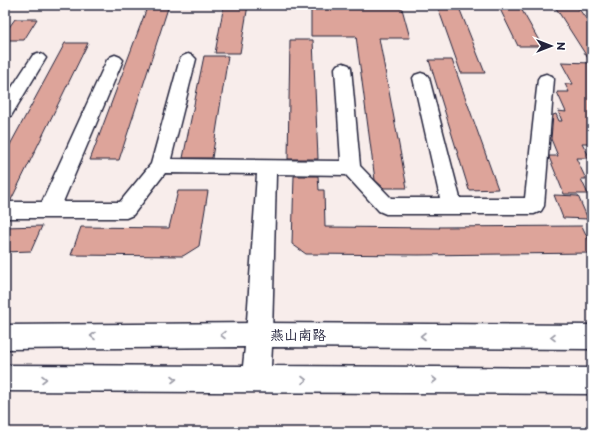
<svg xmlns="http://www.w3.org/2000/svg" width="597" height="437" font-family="'Playpen Sans','LXGW WenKai TC',sans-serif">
<rect width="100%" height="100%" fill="#f8edeb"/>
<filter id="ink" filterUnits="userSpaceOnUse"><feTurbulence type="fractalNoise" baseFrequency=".025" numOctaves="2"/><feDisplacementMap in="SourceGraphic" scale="8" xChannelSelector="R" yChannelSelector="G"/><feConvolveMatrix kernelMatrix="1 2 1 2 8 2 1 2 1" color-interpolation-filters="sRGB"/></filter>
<g filter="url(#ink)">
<g fill="#dda49a" stroke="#22223b">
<polygon points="148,5 169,5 119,160 90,160"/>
<polygon points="224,5 248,5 240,53 215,53"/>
<polygon points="311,5 401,5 410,38 379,38 407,188 384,188 375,180 356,36 311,36"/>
<polygon points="437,5 458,5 485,73 461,73"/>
<polygon points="498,5 519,5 542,46 518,46"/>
<polygon points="554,5 576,5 592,27 592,143 582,143 590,158 576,158 586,179 581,179 588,194 564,194 549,157 549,156 558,156 551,139 553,115 556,114 559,121 562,121 558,111 566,112 557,92 569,92 565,84 573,84 561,62 591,63"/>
<polygon points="15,19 37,19 24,40 5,40 5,33"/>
<polygon points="290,40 313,40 318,159 288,159"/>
<polygon points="65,43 88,43 11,200 5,200 5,154"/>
<polygon points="204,56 228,56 212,158 183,158"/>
<polygon points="429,60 452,60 498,189 469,190"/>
<polygon points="294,176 318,176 319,190 324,190 325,227 440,228 439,227 582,226 592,247 592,253 418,255 306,254 292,244"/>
<polygon points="178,191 208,191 199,246 183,256 71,255 81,227 169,228"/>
<polygon points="554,195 578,196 588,219 563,218"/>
<polygon points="42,226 31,251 5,252 5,227"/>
</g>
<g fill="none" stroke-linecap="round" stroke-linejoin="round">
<defs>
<g id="street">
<polygon points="38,53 43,55 46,58 11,116 5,117 5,98 33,55"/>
<polygon points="188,54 193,56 196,59 171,159 341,161 335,68 337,65 343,63 349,65 351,68 360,166 391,198 440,198 413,78 415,75 421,73 427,75 429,78 460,198 525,198 538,79 540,76 546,74 552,76 554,79 544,206 541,211 534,214 386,214 379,211 346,175 276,174 272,335 268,343 259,346 250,343 246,335 257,174 165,173 133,215 126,218 5,218 5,202 42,202 107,60 110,57 115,55 120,57 123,60 63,202 120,202 151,164 180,59 183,56"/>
</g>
<polygon id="secondary" points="259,323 592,325 592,349 272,347 271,366 592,368 592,394 5,391 5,365 243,366 245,347 5,349 5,325"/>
</defs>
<use href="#street" stroke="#22223b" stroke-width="3"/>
<use href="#secondary" stroke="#22223b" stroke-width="3"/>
<use href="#street" fill="#fff" fill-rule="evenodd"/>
<use href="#secondary" fill="#fff" fill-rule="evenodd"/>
</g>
<defs><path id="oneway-chevron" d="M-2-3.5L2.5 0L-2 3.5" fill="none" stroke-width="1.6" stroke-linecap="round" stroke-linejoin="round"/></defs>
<g stroke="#9c9ca7">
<use href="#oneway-chevron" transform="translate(223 335) rotate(180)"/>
<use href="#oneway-chevron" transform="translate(93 336) rotate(180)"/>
<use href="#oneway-chevron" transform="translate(423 336) rotate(-180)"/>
<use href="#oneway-chevron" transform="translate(553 337) rotate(-180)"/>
<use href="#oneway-chevron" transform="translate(44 379)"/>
<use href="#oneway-chevron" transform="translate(174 379)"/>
<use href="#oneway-chevron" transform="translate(304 380)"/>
<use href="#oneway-chevron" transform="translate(434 380)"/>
</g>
</g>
<g text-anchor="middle" stroke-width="3" stroke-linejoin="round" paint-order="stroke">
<g font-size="14" fill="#22223b" stroke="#fff">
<text x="298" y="340">燕山南路</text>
</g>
</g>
<rect width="597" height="437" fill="none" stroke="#fff" stroke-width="20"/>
<rect x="10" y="10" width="577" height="417" fill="none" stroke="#22223b" stroke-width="1.5" filter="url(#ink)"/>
<g transform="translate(551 46) rotate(90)" stroke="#ffffff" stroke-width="3" paint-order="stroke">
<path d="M0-3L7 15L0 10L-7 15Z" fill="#22223b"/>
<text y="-6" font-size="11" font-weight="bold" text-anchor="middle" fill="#22223b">N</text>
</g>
</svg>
